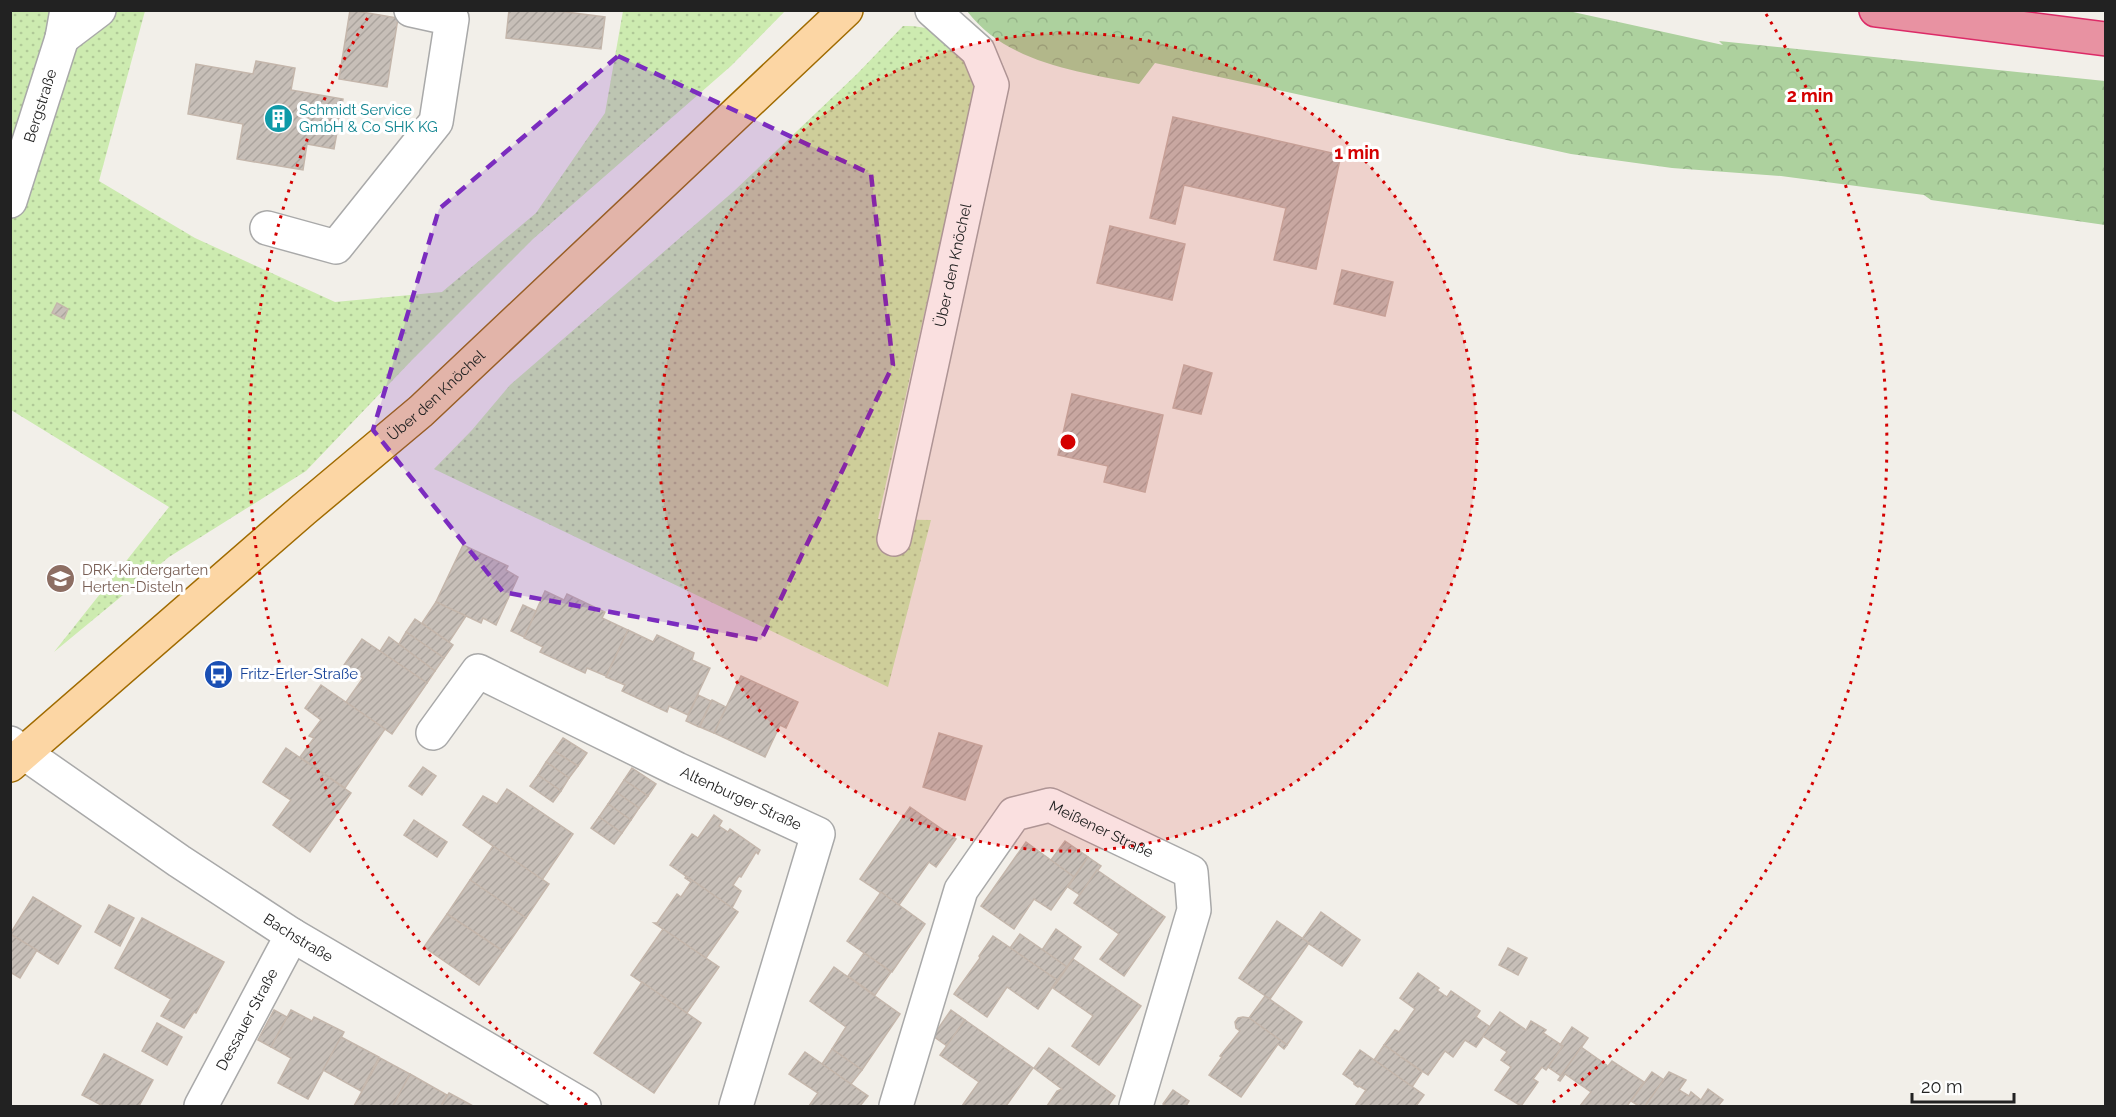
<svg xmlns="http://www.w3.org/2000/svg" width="2116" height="1117" font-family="Raleway,sans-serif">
<defs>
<pattern id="grass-dots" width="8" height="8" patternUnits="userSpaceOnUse" patternTransform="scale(1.5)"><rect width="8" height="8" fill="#cdebb0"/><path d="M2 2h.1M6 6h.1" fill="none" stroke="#b0c997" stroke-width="1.8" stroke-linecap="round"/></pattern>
<pattern id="forest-crowns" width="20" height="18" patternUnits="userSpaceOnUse" patternTransform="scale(1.5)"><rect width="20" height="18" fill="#add19e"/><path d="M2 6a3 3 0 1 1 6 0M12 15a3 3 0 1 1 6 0" fill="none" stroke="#95b388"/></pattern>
<pattern id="building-hatch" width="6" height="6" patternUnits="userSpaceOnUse" patternTransform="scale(1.5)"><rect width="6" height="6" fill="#c7bfb8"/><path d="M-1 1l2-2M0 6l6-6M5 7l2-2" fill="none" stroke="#aba49e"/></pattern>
</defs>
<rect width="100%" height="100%" fill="#f2efe9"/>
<g fill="url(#grass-dots)">
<polygon points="10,11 145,11 99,181 195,238 335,302 442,292 536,213 605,113 623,11 785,11 731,66 533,239 412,360 306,471 169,557 54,652 169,507 11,410"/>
<path d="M 903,26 C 925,25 940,32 960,42 L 976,84 L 878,519 L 931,520 L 888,687 L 434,469 L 472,430 L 510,385 L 734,191 L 857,74 Z"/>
</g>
<path fill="url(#forest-crowns)" d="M 967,11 L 1564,10 L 1723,45 L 1719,41 L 2105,81 L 2105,225 L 1931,200 L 1924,195 L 1781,176 L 1672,168 L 1571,154 L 1155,63 L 1139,84 C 1079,72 1006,63 967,11 Z"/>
<g fill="url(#building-hatch)" stroke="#c4b6ab" stroke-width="1.5">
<polygon points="350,10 398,18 387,87 339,79"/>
<polygon points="509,10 551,10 605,17 601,49 506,38"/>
<polygon points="256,61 295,68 291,90 343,99 334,149 307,144 303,170 237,159 243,124 188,114 196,64 253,74"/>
<polygon points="1173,117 1341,155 1316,269 1274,260 1286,208 1184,185 1175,224 1150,218"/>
<polygon points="1110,226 1185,244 1172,300 1097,283"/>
<polygon points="1342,270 1393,282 1385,316 1334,304"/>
<polygon points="57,303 68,309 64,319 52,313"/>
<polygon points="1184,365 1212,373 1201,414 1173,408"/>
<polygon points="1072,394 1163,415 1145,492 1104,482 1108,466 1058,455"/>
<polygon points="463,545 508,566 506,570 518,577 496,625 483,618 481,623 436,602"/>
<polygon points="545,591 564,600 567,594 605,612 602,618 628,630 606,676 587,668 585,673 540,652 543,647 524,638"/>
<polygon points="436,602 466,616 449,642 422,623"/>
<polygon points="523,605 536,611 524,637 511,631"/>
<polygon points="415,619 453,645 444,658 406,632"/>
<polygon points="628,630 653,642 657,635 694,653 692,660 710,668 688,715 669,706 667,712 622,691 625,685 606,677"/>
<polygon points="406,632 444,658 435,671 399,644"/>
<polygon points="389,637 435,671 427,683 380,651"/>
<polygon points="362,639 427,683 392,734 346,702 363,678 344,665"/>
<polygon points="741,676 798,702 786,728 780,725 765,757 714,733"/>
<polygon points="321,685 385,729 345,788 300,757 314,738 309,736 321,720 305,708"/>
<polygon points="698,695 711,701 699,727 686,721"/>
<polygon points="712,700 726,707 714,733 700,727"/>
<polygon points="939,733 982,746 965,800 923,787"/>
<polygon points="563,738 587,753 578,766 554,751"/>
<polygon points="286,748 351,793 310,852 273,825 291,800 263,782"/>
<polygon points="554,751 578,766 569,778 546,762"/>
<polygon points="546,762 569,778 561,791 538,775"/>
<polygon points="423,767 436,776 422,795 409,786"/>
<polygon points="632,768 656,784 648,796 624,780"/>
<polygon points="538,775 561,791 553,802 530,786"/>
<polygon points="624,780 648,796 639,808 616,792"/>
<polygon points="507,789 573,834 542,880 463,825 483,796 497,804"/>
<polygon points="616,792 639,808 631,820 608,804"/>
<polygon points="608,804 631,820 622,833 599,817"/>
<polygon points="910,807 956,839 936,867 929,862 899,905 860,879"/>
<polygon points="714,815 722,821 719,826 728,832 730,829 760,850 758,854 756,852 741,877 739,876 733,885 741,891 732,908 670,865 692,834 698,838"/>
<polygon points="599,817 622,833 614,844 591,828"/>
<polygon points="414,820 447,842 437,857 404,835"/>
<polygon points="1065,841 1088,857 1074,877 1051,860"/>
<polygon points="1026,842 1074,877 1051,910 1034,899 1014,929 981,906"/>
<polygon points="493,846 549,884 526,918 470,880"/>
<polygon points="1088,857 1101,866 1080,895 1068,887"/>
<polygon points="1097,870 1165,917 1124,976 1100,959 1119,934 1074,903"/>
<polygon points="686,876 738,912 706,958 654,923 657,923 677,894 681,897 691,882 685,878"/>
<polygon points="470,880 526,918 503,951 447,914"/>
<polygon points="881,892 925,924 892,972 847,941"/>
<polygon points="33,897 81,926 58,964 10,934"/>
<polygon points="109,905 134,918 120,946 95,932"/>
<polygon points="1321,912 1360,940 1342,966 1302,939"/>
<polygon points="447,914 503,951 479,985 424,947"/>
<polygon points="142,918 224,962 196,1013 194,1012 184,1028 161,1016 171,999 115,968"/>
<polygon points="1277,921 1309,943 1270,999 1239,978"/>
<polygon points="663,929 719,967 687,1013 631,975"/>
<polygon points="1056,929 1081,947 1067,967 1042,950"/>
<polygon points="10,934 37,950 20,978 10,972"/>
<polygon points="1020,934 1067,967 1057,980 1010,948"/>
<polygon points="993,936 1057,980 1038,1009 1007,987 987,1017 954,994 980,958 979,956"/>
<polygon points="1508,948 1527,958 1518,975 1499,965"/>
<polygon points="864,953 891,972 875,995 848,976"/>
<polygon points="1073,959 1141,1006 1099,1065 1072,1046 1093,1016 1053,988"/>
<polygon points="834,967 900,1014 862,1070 832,1049 846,1027 810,1001"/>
<polygon points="1418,973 1439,988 1437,990 1447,997 1451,991 1480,1011 1476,1017 1490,1027 1476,1047 1465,1040 1453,1057 1445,1051 1428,1075 1384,1045 1395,1030 1399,1032 1415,1009 1400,998"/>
<polygon points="642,982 701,1023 654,1093 594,1053"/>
<polygon points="1265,996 1302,1022 1287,1045 1249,1018"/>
<polygon points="274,1010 287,1017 271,1047 258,1040"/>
<polygon points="291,1010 312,1021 314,1017 344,1032 308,1099 278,1083 291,1058 271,1047"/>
<polygon points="951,1010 965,1020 947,1046 933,1036"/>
<polygon points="1500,1012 1526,1030 1531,1021 1546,1030 1543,1033 1563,1046 1546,1070 1542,1067 1533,1079 1538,1082 1521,1106 1495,1090 1511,1067 1501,1060 1507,1052 1483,1036"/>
<polygon points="1243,1017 1249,1018 1287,1045 1284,1049 1278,1044 1241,1097 1209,1075 1222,1057 1220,1056 1240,1031 1236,1028 1235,1022 1238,1018"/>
<polygon points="965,1020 1033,1068 1006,1106 962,1106 979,1082 940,1055"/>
<polygon points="157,1023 182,1037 167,1065 142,1051"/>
<polygon points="1572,1027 1588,1038 1561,1076 1548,1067 1563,1046 1560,1045"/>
<polygon points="341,1037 379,1057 361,1091 323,1070"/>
<polygon points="1384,1045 1422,1072 1412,1087 1374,1060"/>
<polygon points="1581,1047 1608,1066 1612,1061 1644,1082 1627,1106 1580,1106 1591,1092 1565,1074 1560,1081 1558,1080"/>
<polygon points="1049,1048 1115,1096 1108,1106 1047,1106 1057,1091 1062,1089 1034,1068"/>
<polygon points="832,1049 862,1070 851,1084 822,1064"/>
<polygon points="1360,1050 1424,1095 1416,1106 1355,1106 1366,1090 1359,1086 1358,1087 1354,1084 1354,1082 1343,1074"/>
<polygon points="805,1052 868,1096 860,1106 809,1106 818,1093 789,1074"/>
<polygon points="104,1054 153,1080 139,1106 103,1106 82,1095"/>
<polygon points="380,1058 410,1074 393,1106 354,1106"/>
<polygon points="1652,1072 1664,1080 1645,1106 1639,1106 1631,1101"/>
<polygon points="1669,1072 1686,1080 1679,1090 1689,1096 1691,1092 1701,1100 1708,1089 1723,1100 1718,1106 1645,1106"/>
<polygon points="410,1074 447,1095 441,1106 393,1106"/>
<polygon points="1173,1090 1189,1101 1186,1106 1167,1106 1163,1104"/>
<polygon points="449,1093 473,1106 441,1106"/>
</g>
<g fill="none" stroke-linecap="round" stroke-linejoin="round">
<defs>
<g id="minor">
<polyline points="62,38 99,10"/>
<path id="s1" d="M 10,201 L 62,38 L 67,10"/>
<polyline points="267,228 336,247 436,122 452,19 411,10"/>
<path id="s2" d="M 894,539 L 992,85 L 978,51 L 932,10"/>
<path id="s3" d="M 433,733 L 478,671 L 677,769 L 818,834 L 736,1106"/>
<path id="s4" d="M 10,743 L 179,861 L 292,935 L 584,1106"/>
<path id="s5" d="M 201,1106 L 292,935"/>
<path id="s6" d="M 896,1106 L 961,890 L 1014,814 L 1050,805 L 1191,872 L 1194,910 L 1136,1106"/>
</g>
<g id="major">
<path id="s7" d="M 10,765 L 303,510 L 421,411 L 846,10"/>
</g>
<polyline id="highway" points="1876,10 2106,39"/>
</defs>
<use href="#minor" stroke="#a9a9a9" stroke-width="36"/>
<use href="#major" stroke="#a06b00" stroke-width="36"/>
<use href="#highway" stroke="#dc2a67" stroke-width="36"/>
<use href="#minor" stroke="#fff" stroke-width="33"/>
<use href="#major" stroke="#fcd6a4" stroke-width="33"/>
<use href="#highway" stroke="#e892a2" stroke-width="33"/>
</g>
<path fill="#7b2cbf" fill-opacity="0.2" stroke="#7b2cbf" stroke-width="4.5" stroke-dasharray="12 8" stroke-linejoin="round" d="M 618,56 L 871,174 L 893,365 L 761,640 L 503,592 L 373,430 L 439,209 Z"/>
<circle cx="1068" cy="442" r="409" fill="#d40000" fill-opacity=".12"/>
<g fill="none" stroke="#d40000" stroke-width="3" stroke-dasharray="3 6">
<circle cx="1068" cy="442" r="409"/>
<path d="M587 1105A819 819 0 0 1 370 14M1766 14A819 819 0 0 1 1549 1105"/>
</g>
<defs>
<symbol id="building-disc" viewBox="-11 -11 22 22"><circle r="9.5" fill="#0f9aa8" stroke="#fff"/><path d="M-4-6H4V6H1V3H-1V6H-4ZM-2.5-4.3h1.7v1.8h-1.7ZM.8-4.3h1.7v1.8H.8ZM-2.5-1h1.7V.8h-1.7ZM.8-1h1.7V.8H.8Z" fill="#fff"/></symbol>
<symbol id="school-disc" viewBox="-11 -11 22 22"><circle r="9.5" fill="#8d6e63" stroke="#fff"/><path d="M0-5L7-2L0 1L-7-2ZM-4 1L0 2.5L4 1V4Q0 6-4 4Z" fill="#fff"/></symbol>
<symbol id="bus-disc" viewBox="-11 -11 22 22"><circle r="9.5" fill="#1a4fb4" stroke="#fff"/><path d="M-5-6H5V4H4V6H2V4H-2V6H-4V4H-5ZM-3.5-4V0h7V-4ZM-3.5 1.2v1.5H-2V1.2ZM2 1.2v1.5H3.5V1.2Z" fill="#fff"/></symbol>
</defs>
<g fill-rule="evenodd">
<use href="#building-disc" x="262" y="102" width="33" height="33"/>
<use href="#school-disc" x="44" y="562" width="33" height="33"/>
<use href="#bus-disc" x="202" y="658" width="33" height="33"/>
</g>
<g text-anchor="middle" stroke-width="6" stroke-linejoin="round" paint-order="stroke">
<g font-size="15" fill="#222" stroke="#fff">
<text dy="5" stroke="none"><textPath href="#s1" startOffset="100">Bergstraße</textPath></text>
<text dy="5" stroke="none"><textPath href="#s2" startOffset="280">Über den Knöchel</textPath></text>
<text dy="5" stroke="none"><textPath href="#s7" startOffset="564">Über den Knöchel</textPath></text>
<text dy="5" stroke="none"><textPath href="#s3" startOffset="369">Altenburger Straße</textPath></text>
<text dy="5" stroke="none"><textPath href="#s6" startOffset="412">Meißener Straße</textPath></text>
<text dy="5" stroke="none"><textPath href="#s4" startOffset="348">Bachstraße</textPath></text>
<text dy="5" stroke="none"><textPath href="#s5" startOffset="98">Dessauer Straße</textPath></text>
</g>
<g font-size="15" fill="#0d838f" stroke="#fff" text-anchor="start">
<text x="299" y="115">Schmidt Service<tspan x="299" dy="17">GmbH &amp; Co SHK KG</tspan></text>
</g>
<g font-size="15" fill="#785e54" stroke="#fff" text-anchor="start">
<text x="82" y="575">DRK-Kindergarten<tspan x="82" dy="17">Herten-Disteln</tspan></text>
</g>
<g font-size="15" fill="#164399" stroke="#fff" text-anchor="start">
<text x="240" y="679">Fritz-Erler-Straße</text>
</g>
</g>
<circle cx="1068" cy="442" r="9" fill="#d40000" stroke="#fff" stroke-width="3"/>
<g font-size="18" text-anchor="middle" font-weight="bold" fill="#d40000" stroke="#fff" stroke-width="6" stroke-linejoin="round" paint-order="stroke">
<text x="1810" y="102">2 min</text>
<text x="1357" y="159">1 min</text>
</g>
<rect width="2116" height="1117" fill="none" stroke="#222222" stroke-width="24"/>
<path d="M1912 1093v9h102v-9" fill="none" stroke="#222222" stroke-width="3"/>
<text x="1921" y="1093" font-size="18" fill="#222222" stroke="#ffffff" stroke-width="4.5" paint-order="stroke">20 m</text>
</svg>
